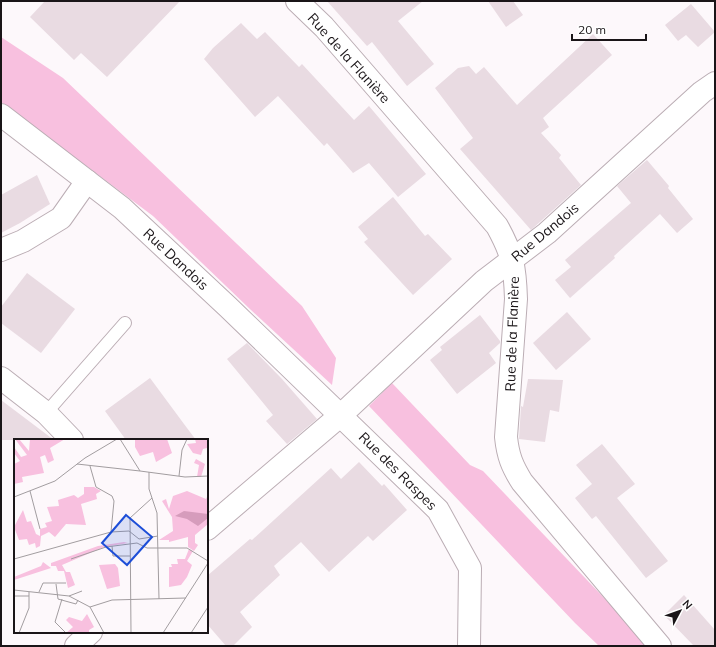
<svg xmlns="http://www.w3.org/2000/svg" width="716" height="647" font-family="Mulish,sans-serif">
<rect width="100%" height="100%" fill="#fdf8fb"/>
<g fill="#f8c0df">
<polygon points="1,37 63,78 302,306 336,358 332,385 251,310 153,216 1,102"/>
<polygon points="392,383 470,465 483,471 650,646 599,646 575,623 369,406"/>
</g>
<g fill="#e9dbe2">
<polygon points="45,1 180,1 107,77 81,53 74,60 30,17"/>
<polygon points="327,1 423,1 398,21 434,64 407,86 372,42 367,46"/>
<polygon points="488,1 513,1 523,15 506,27"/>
<polygon points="691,4 715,32 698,47 686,35 678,41 665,25"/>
<polygon points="241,23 257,39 265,32 299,67 302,64 354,120 369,106 426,174 398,197 369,163 353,173 327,143 324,146 278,96 255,117 204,59 213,48"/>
<polygon points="593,34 612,55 543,118 549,127 541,133 561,155 559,158 581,185 531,230 460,149 473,138 435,88 458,68 469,66 476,74 484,67 517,105"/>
<polygon points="647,160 669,186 668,188 693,219 677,233 660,214 614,256 615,258 570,298 555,280 571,267 565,260 631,203 617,186"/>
<polygon points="37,175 50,204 20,223 1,233 1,195"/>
<polygon points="393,197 425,236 428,234 452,259 413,295 364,242 368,239 358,227"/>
<polygon points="27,273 75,309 41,353 1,323 1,307"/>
<polygon points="567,312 591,339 556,370 533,343"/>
<polygon points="480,315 500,341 500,343 489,353 496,363 457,394 430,360 442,350 440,347"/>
<polygon points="247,343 282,379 317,419 287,444 266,421 273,415 227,359"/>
<polygon points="150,378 184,424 196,440 126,440 105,411"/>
<polygon points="528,379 563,380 559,412 550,410 545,442 519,439 521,406 523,407"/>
<polygon points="1,400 54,440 55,440 1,440"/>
<polygon points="602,444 635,484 617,498 668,561 646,578 596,516 592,519 575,498 592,484 576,465"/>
<polygon points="359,462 382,486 384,484 407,510 373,541 368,536 329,572 301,542 274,566 280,575 240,612 252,627 233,646 226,646 207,624 207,576 250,539 252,540 331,468 341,479"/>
<polygon points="684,595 715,630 715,646 694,646 664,615"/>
</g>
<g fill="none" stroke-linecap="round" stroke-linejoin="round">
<defs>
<polyline id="service" points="46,413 125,323"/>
<g id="minor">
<path d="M 297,1 L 324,27 L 497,226 C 513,255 515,267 516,299 L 506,437 C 508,456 512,466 522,482 L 660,646"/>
<polyline points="1,115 122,208 228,307 438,510 470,568 469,646"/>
<polyline points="1,250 23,241 61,218 87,181"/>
<polyline points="1,378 46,413 72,440"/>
<polyline points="207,529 341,415 484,281 547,233 702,92 715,83"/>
<polyline points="76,646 91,632"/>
</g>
</defs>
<use href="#service" stroke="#bbadb4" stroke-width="14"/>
<use href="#minor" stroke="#bbadb4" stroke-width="24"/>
<use href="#service" stroke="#fff" stroke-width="12"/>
<use href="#minor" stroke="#fff" stroke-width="22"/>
</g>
<g text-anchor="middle" stroke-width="3" stroke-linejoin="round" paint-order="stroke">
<g font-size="14" fill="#1a1518" stroke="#fff">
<text transform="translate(349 58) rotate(48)" y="5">Rue de la Flanière</text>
<text transform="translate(545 232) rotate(-40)" y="5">Rue Dandois</text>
<text transform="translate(176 259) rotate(43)" y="5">Rue Dandois</text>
<text transform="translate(512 334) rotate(-88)" y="5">Rue de la Flanière</text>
<text transform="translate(398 471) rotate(45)" y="5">Rue des Raspes</text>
</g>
</g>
<g transform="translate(14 439)">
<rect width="194" height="194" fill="#fdf8fb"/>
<path d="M 1,0 L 5,0 L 15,12 L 16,0 L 51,0 L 36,9 L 40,21 L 34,24 L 31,16 L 26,18 L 30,34 L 8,38 L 9,43 L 0,45 L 0,25 L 6,22 L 0,14 L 0,8 L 7,18 L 13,16 ZM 121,0 L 153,0 L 158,14 L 142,23 L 139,13 L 126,17 L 121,8 ZM 181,0 L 194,0 L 193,9 L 189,10 L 187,16 L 179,14 L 173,5 L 182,4 ZM 182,20 L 191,25 L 187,38 L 183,38 L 185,26 L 180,24 ZM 70,48 L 80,48 L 87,52 L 82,55 L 83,60 L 67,65 L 72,86 L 52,85 L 41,98 L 35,93 L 27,97 L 26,107 L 22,109 L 21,104 L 15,106 L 13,100 L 5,101 L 0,88 L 9,71 L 13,83 L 17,82 L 22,95 L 26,97 L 26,90 L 33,88 L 31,84 L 38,82 L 33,68 L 45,67 L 44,61 L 60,56 L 64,59 L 70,55 ZM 173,52 L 192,60 L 194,56 L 194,85 L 181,96 L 181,104 L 184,106 L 180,112 L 174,108 L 174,98 L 155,103 L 155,101 L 145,101 L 159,92 L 158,78 L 148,62 L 152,60 L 155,70 L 159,57 ZM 110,103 L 114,104 L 90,108 L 48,126 L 52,133 L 56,133 L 61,146 L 54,149 L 50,132 L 44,132 L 42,127 L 37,127 L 37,124 L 84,107 ZM 175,110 L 179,112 L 173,122 L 178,126 L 173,138 L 167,146 L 155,148 L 155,128 L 158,128 L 157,125 L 164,125 L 163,120 L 171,120 ZM 29,123 L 37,129 L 0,141 L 0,138 L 27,127 ZM 101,125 L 104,129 L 106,147 L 93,150 L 85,126 ZM 73,175 L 80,188 L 75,191 L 75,194 L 52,194 L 59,188 L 52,181 L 55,178 L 68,182 Z" fill="#f8c0df"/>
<path d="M 170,72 L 194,75 L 194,79 L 184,87 L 173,80 L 161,77 Z" fill="#d69cbc"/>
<path fill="none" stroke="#a29da0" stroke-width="1" d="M 106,0 L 126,32 L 171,38 L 194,37M 63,25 L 126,32M 76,27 L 82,48 L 98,57 L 100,62 L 97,93M 135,33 L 135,50 L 143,74 L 145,160M 165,37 L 168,11 L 173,0M 16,52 L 26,90M 0,58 L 41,42 L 71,19 L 103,0M 98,107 L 99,117 L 116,117M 0,120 L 97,93 L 115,92 L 125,100 L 144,97M 57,120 L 92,108 L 123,104 L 133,109 L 173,109 L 194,122M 42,145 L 44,160 L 62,165 L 64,161M 0,151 L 55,157 L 76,168 L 90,194M 0,153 L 0,180M 25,153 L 29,144 L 52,144M 0,157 L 15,157M 55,157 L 68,152M 48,160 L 41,183 L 52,194M 76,168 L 98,161 L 172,159M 5,194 L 15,169 L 15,153M 117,194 L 116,79 L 138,59M 149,194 L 194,124M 177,194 L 194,168"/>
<path fill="#1d4ed8" fill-opacity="0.15" stroke="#1d4ed8" stroke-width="2" d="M 112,76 L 138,98 L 113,126 L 88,104 Z"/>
<rect width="194" height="194" fill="none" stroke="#1a1518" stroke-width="2"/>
</g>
<rect width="716" height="647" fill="none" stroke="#1a1518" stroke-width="4"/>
<g transform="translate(680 611) rotate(49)" stroke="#ffffff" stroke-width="3" paint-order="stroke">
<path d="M0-3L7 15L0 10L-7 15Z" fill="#1a1518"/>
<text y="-6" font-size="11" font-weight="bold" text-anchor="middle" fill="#1a1518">N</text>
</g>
<path d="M572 34v6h74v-6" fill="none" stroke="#1a1518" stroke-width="2"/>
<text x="578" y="34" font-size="12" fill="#1a1518" stroke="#ffffff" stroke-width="3" paint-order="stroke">20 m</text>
</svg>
